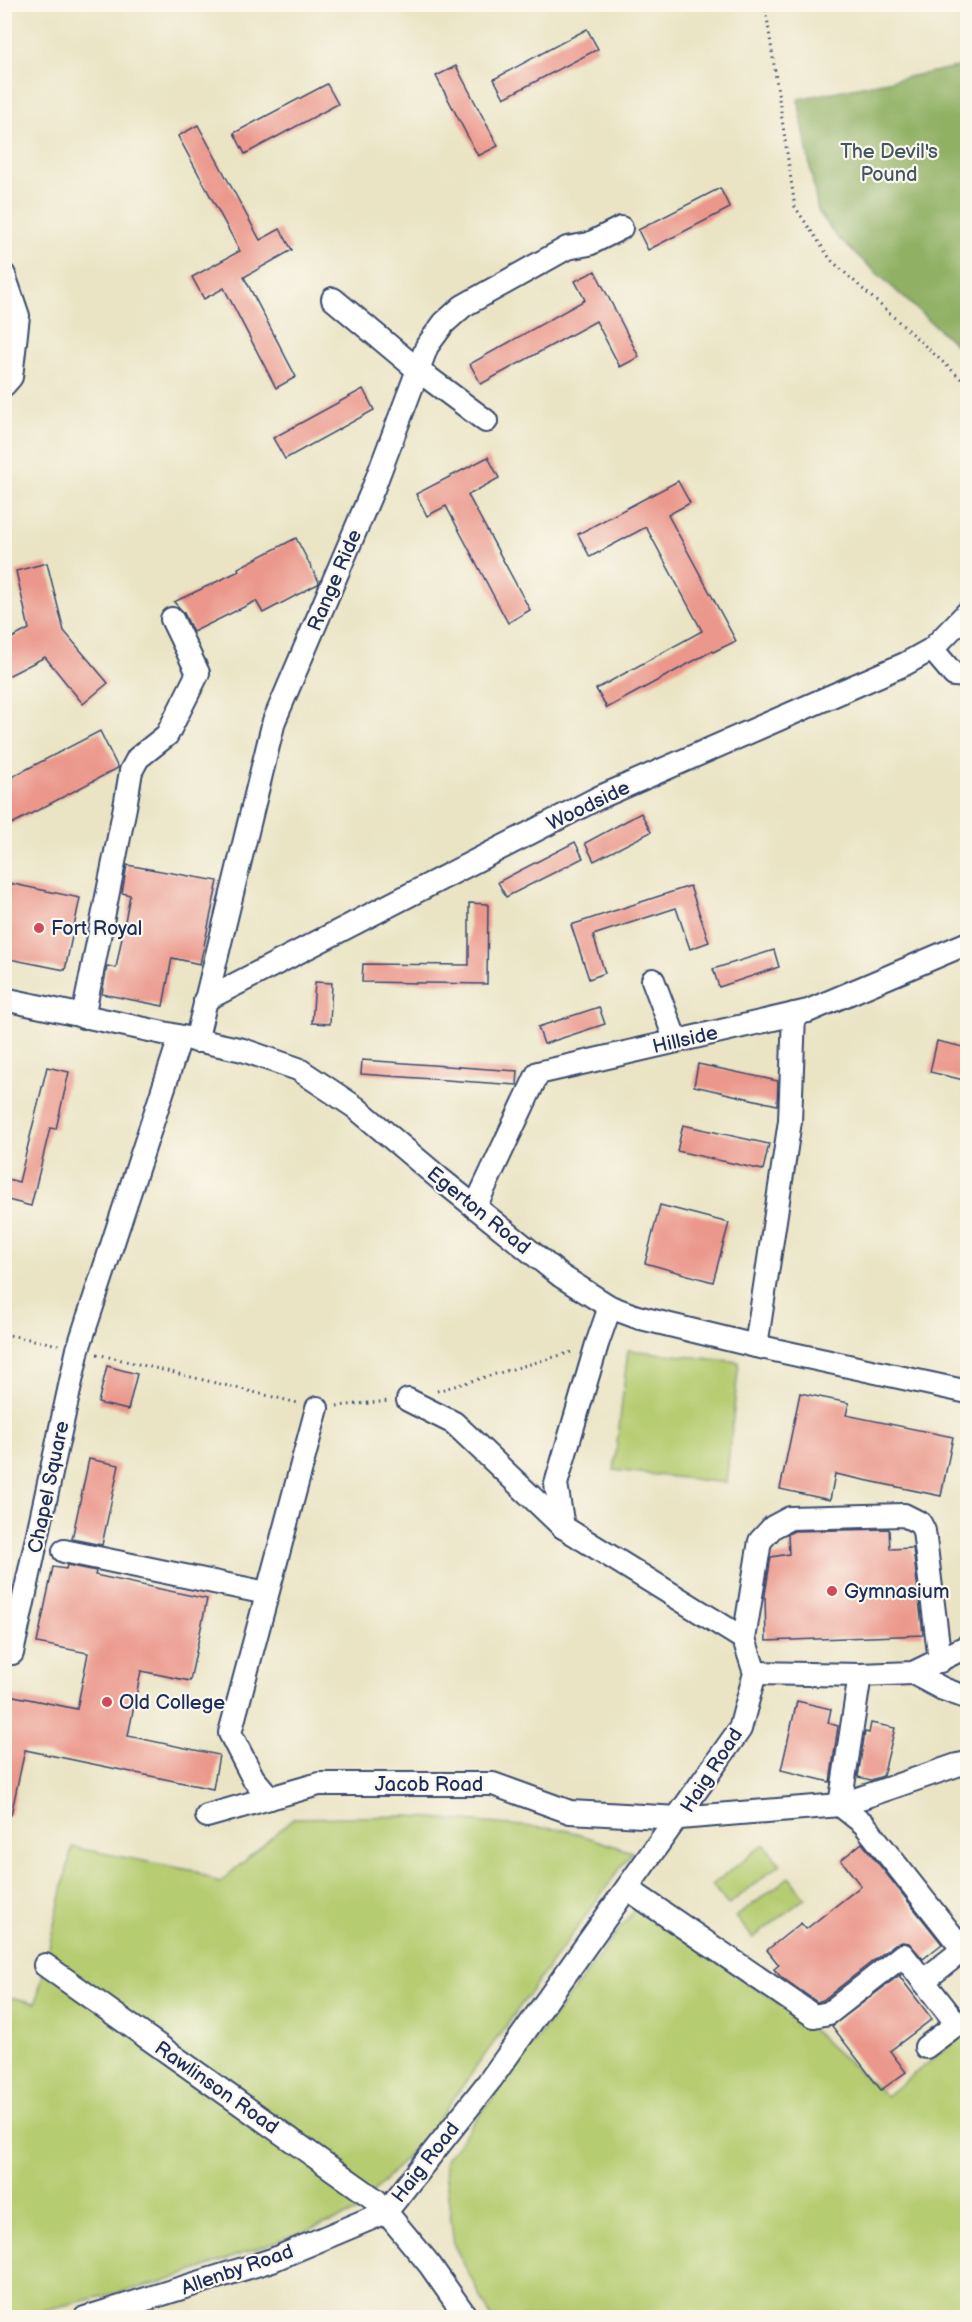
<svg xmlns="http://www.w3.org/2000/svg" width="972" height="2322" font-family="'Balsamiq Sans',sans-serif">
<rect width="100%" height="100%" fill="#fbf7ec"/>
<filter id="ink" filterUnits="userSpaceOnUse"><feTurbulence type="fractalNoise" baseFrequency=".0167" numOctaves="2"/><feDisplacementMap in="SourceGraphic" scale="12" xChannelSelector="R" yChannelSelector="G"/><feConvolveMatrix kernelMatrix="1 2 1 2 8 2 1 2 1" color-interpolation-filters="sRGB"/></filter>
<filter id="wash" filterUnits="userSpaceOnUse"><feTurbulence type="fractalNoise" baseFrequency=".008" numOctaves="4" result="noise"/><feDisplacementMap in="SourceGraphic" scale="24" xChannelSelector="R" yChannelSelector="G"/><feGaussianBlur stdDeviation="1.35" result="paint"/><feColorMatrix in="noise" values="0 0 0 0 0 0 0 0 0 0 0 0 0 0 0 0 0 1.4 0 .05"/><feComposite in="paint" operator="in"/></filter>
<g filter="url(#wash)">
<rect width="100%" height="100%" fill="#eae4c5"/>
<g fill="#b6cc71" stroke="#687e68" stroke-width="1.5">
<polygon points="628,1350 739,1362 726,1483 614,1470"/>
<polygon points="409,1816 566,1830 632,1852 432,2128 355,2213 164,2282 14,2317 5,2318 5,1996 36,2003 72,1847 195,1871 219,1883 294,1818"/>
<polygon points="764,1844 780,1864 728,1905 712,1885"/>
<polygon points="789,1877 805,1898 753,1938 736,1917"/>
<polygon points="637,1906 797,2016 886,2096 967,2032 967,2317 491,2317 454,2245 444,2162"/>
</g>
<polygon fill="#90b063" stroke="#567060" stroke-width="1.5" points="967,65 968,65 967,355 836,236 818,211 798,99"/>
<g id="blocks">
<g fill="#eb978b">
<polygon points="587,29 598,49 504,98 494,79"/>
<polygon points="456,66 498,146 478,156 436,76"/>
<polygon points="327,84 338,104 245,154 234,133"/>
<polygon points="198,125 260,240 280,229 292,250 244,277 296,377 276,388 224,288 204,299 192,277 240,251 178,136"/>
<polygon points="720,188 730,208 648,250 638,230"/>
<polygon points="595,271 639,357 620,367 596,321 481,384 470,364 585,300 575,281"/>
<polygon points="363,389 374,410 285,459 273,438"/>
<polygon points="488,457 499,478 468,495 530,610 508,623 446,506 427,516 416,494"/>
<polygon points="678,481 690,503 668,515 736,641 713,652 712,651 607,708 596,689 702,631 646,527 590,557 578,534"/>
<polygon points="296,538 319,582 318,584 263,613 256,601 193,632 184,613 174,602 239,571 238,568"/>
<polygon points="47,563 64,631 108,683 83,704 45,657 4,678 4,642 29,629 16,571"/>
<polygon points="100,731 118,768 4,828 4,781"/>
<polygon points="641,813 651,832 594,861 585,843"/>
<polygon points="575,842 583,858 506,897 498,882"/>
<polygon points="127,865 218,881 200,964 172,958 163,1006 102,994 107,966 116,968 130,895 122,893"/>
<polygon points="4,882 80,898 65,970 4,958"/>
<polygon points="690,886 709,942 690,949 676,908 593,935 605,973 589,979 571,925"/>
<polygon points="469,903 488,904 487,984 362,982 363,964 469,965"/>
<polygon points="774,950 779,967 719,987 713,969"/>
<polygon points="315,982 332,983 330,1024 312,1023"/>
<polygon points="599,1007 605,1024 544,1044 538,1027"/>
<polygon points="937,1041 968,1048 968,1081 930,1072"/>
<polygon points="362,1060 518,1071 517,1085 361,1074"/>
<polygon points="698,1064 778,1081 777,1105 694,1086"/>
<polygon points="47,1067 69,1072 56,1129 50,1128 31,1206 4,1199 4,1178 19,1182"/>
<polygon points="683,1125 769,1144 763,1170 677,1151"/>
<polygon points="660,1205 729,1223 713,1282 645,1263"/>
<polygon points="107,1366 137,1374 128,1410 98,1403"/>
<polygon points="800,1393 849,1403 846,1415 953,1437 941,1496 835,1474 830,1500 780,1489"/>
<polygon points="89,1459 119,1465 102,1545 72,1539"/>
<polygon points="889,1529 890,1549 913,1548 923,1635 766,1641 765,1595 771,1557 789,1554 788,1534 794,1531"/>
<polygon points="67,1565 96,1571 95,1575 207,1599 190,1681 141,1671 128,1736 219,1755 213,1789 25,1750 11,1815 4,1815 4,1694 77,1709 88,1653 37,1643 53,1567 66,1569"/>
<polygon points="797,1701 831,1709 828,1723 838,1726 830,1782 781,1770"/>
<polygon points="871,1723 895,1728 883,1776 871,1780 858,1777 865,1732 869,1733"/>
<polygon points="862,1843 942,1944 923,1959 909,1943 902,1942 895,1944 823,2000 817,2002 780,1976 774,1969 779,1965 767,1950 801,1923 806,1929 861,1886 841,1860"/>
<polygon points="901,1974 900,1977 932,2019 890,2051 906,2072 881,2090 832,2026"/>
</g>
</g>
</g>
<g filter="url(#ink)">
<use href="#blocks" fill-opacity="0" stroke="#3a4a6d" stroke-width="1.5"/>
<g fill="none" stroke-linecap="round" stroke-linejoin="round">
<defs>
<g id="minor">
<polyline points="4,275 18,316 11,377 4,385"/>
<polyline points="333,299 418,370 486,421"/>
<polyline points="932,649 954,675 968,676"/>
<polyline points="653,980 676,1041"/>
<polyline points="4,999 243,1050 298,1069 355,1107 439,1178 561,1276 610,1307 637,1317 756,1346 968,1392"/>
<polyline points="205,1000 598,798 905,664 932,649 968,612"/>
<polyline points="83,1017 125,807 131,771 138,758 167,735 198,673 172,619"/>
<polyline points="196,1041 274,721 373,489 427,346 444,323 463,306 567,248 589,244 621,228"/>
<polyline points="475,1207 538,1073 808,1011 968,943"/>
<polyline points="756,1346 790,1121 794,1014"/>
<polyline points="408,1400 454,1423 563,1527"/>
<polyline points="64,1551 267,1593"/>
<polyline points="744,1639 760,1541 773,1527 790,1518 904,1515 920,1523 924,1531 940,1661"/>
<polyline points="4,1651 12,1653 78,1349 180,1038"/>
<polyline points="755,1673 860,1675 913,1673 968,1646"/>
<polyline points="913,1673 943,1689 968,1698"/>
<polyline points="860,1675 840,1805 864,1824 961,1947 955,1956 923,1981"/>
<polyline points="270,1798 253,1778 230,1733 317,1408"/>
<polyline points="207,1816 319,1784 493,1784 570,1812 679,1818 840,1805 957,1765 968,1763"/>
<polyline points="628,1889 814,2016 829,2013 903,1955 957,2024 926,2047"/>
<polyline points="45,1965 376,2200 430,2265 467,2318"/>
<polyline points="386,2212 491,2079 740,1729 755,1673 744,1639 563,1527 556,1484 597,1344 610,1307"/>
<polyline points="85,2318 272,2260 386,2212"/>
</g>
</defs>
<use href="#minor" stroke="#3a4a6d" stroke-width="26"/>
<g stroke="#3a4a6d" stroke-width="3" stroke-dasharray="1.5 4.5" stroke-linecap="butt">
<polyline points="765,4 795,207 831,260 968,385"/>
<polyline points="4,1334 59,1345"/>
<polyline points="97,1354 298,1403"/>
<polyline points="437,1391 575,1351"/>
<polyline points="337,1406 390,1401"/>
</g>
<use href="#minor" stroke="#fff" stroke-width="22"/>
</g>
</g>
<g fill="#d1495b" stroke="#fbf7ec" stroke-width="2">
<circle cx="39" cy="928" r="6"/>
<circle cx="832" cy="1591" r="6"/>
<circle cx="107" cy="1702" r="6"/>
</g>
<g text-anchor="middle" stroke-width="4.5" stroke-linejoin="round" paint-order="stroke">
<g font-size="20" fill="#425663" stroke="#fbf7ec">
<text x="889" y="158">The Devil's<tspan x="889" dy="23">Pound</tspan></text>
</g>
<g font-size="20" fill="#1b2f5e" stroke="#fbf7ec">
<text transform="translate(334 580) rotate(-67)" y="7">Range Ride</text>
<text transform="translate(588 805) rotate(-26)" y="7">Woodside</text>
<text transform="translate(685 1039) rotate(-13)" y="7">Hillside</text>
<text transform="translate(479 1210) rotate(39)" y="7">Egerton Road</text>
<text transform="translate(48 1487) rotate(-78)" y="7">Chapel Square</text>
<text transform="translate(711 1770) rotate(-57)" y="7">Haig Road</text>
<text x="429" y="1791">Jacob Road</text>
<text transform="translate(217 2087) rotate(35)" y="7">Rawlinson Road</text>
<text transform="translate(425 2162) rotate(-52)" y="7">Haig Road</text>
<text transform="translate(237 2269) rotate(-19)" y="7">Allenby Road</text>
</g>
<g font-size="20" fill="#1b2f5e" stroke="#fbf7ec" text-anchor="start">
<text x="51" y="935">Fort Royal</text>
<text x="844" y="1598">Gymnasium</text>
<text x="119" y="1709">Old College</text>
</g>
</g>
<rect width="972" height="2322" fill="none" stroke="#fbf7ec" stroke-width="24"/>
</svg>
